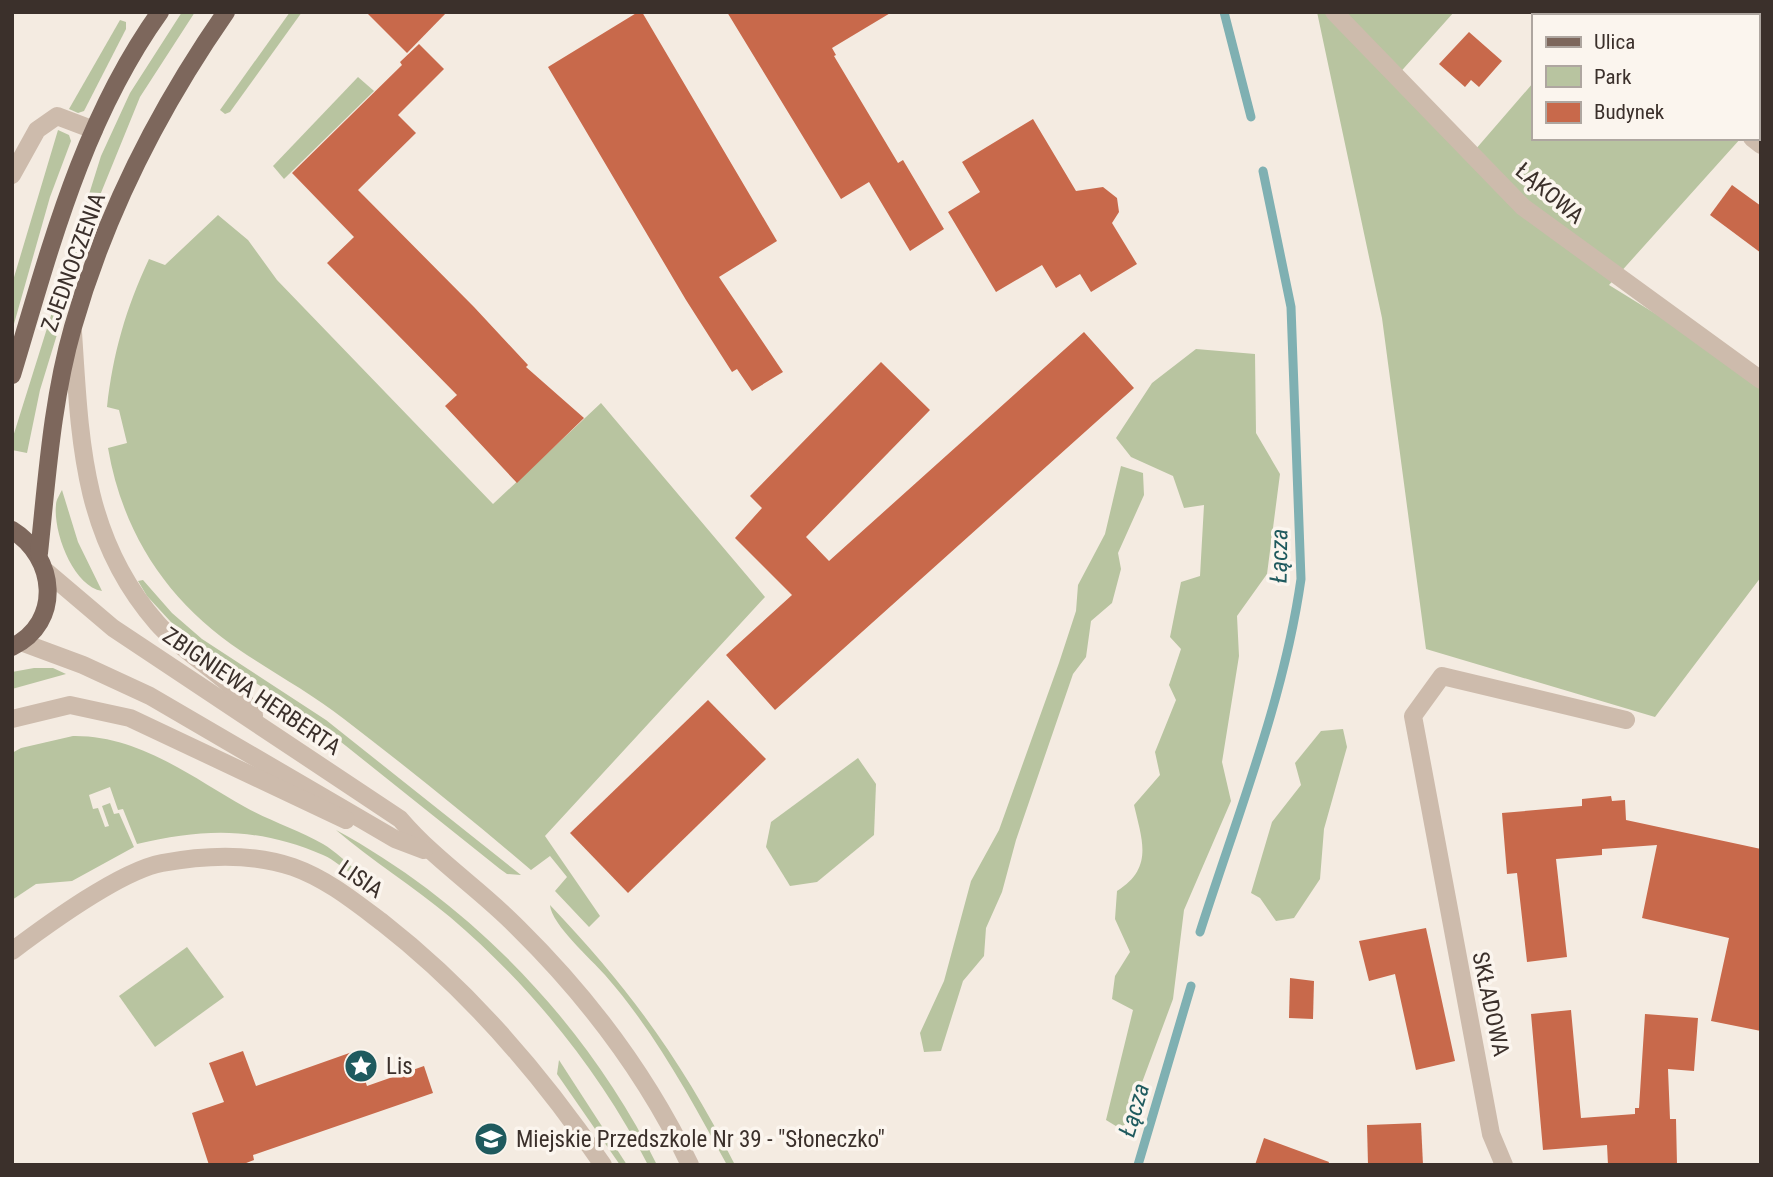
<svg xmlns="http://www.w3.org/2000/svg" width="1773" height="1177" font-family="'Roboto Condensed',sans-serif">
<rect width="100%" height="100%" fill="#f4ebe1"/>
<g fill="#b8c4a0">
<polygon points="182,12 195,12 140,97 83,237 74,279 40,390 27,453 12,450 12,440 101,156 130,93"/>
<polygon points="290,12 302,12 230,112 225,114 220,110"/>
<polygon points="1317,12 1454,12 1396,77 1475,150 1533,83 1533,138 1741,138 1609,285 1761,379 1761,577 1655,717 1426,649 1382,318"/>
<polygon points="1596,12 1733,12 1742,16 1592,16"/>
<polygon points="120,20 126,22 126,29 84,111 78,113 69,109"/>
<polygon points="358,77 374,91 284,179 273,166"/>
<polygon points="58,130 69,135 71,141 50,197 12,331 12,284"/>
<path d="M 218,215 L 248,240 L 277,280 L 493,504 L 601,403 L 765,597 L 545,836 L 600,916 L 589,927 L 555,891 L 567,877 L 550,856 L 531,870 C 470,818 408,768 344,719 C 312,694 275,674 241,651 C 169,603 123,535 108,448 L 127,443 L 119,410 L 107,407 C 113,353 126,308 149,259 L 165,265 Z"/>
<path d="M 1196,349 L 1255,354 L 1256,433 L 1280,474 L 1267,574 L 1237,616 L 1239,656 L 1222,762 L 1231,801 L 1184,910 L 1173,999 L 1124,1131 L 1106,1120 L 1133,1010 L 1112,999 L 1115,976 L 1130,952 L 1115,919 L 1117,891 C 1154,868 1142,840 1134,805 L 1160,775 L 1155,752 L 1176,700 L 1169,685 L 1181,649 L 1170,637 L 1181,582 L 1200,576 L 1204,505 L 1184,508 L 1173,476 L 1131,457 L 1116,438 L 1152,383 Z"/>
<polygon points="1121,466 1143,473 1144,495 1118,553 1121,569 1112,603 1091,621 1086,657 1073,674 1016,840 1002,892 986,928 984,956 963,981 941,1051 924,1052 920,1033 944,981 971,881 999,830 1059,663 1076,611 1078,585 1105,534"/>
<path d="M 62,490 L 78,542 L 102,591 C 73,586 53,532 56,505 C 56,500 60,494 62,490 Z"/>
<polygon points="143,580 172,613 202,639 326,720 521,875 507,874 500,869 321,726 182,634 147,596 138,581"/>
<polygon points="34,668 53,668 66,674 12,689 12,672"/>
<polygon points="1343,729 1347,747 1324,829 1320,879 1294,918 1276,921 1260,898 1251,893 1272,822 1301,785 1295,763 1321,731"/>
<path d="M 73,736 C 138,735 190,776 245,807 C 270,821 298,830 323,844 C 335,851 346,862 357,871 L 355,875 C 344,870 335,860 323,855 C 257,827 206,828 137,844 L 123,809 L 118,810 L 110,787 L 89,795 L 93,809 L 98,808 L 105,827 L 109,826 L 102,806 L 110,803 L 114,814 L 119,813 L 134,847 L 72,881 L 36,884 L 12,900 L 12,753 L 21,748 Z"/>
<polygon points="858,758 876,784 874,835 817,882 790,886 766,847 771,822"/>
<path d="M 336,830 C 472,904 588,1025 657,1165 L 648,1165 C 600,1071 530,985 450,917 C 413,886 372,861 336,830 Z"/>
<path d="M 550,905 C 630,989 682,1061 735,1165 L 727,1165 C 691,1099 655,1032 605,975 C 592,960 551,924 550,905 Z"/>
<polygon points="187,947 224,997 155,1047 119,996"/>
<polygon points="559,1060 627,1165 620,1165 557,1074"/>
</g>
<g fill="none" stroke-linecap="round" stroke-linejoin="round">
<g stroke="#7fb0b2" stroke-width="9">
<polyline points="1224,12 1251,117"/>
<path d="M 1200,932 C 1237,816 1284,699 1301,579 L 1291,307 L 1263,171"/>
<polyline points="1138,1165 1191,986"/>
</g>
</g>
<g fill="#c8694b">
<polygon points="366,12 447,12 407,53"/>
<polygon points="638,12 642,12 777,241 719,277 783,372 752,391 737,369 732,372 686,300 548,67"/>
<polygon points="727,12 892,12 832,48 836,55 834,56 898,163 903,160 944,229 910,251 869,182 841,199"/>
<polygon points="1469,32 1502,61 1479,87 1471,80 1465,87 1439,64"/>
<polygon points="419,44 444,69 398,115 416,133 358,190 474,307 528,365 526,367 584,418 517,483 445,406 457,395 327,263 354,237 292,173 402,65 400,62"/>
<polygon points="1033,119 1076,191 1103,187 1117,198 1119,212 1112,223 1137,264 1091,292 1080,274 1056,288 1042,265 996,292 948,212 980,192 962,162"/>
<polygon points="1732,185 1761,206 1761,253 1710,215"/>
<polygon points="1084,332 1134,388 775,710 726,655 792,595 735,538 762,508 750,496 881,362 930,410 806,537 829,561"/>
<polygon points="708,700 766,759 628,893 570,833"/>
<polygon points="1611,796 1612,801 1625,800 1626,820 1761,849 1761,1031 1711,1021 1729,938 1642,918 1657,845 1602,849 1602,855 1556,859 1567,957 1527,962 1517,873 1507,874 1502,813 1582,806 1582,799"/>
<polygon points="1426,928 1455,1061 1416,1070 1395,974 1369,981 1359,941"/>
<polygon points="1290,978 1314,981 1313,1019 1289,1018"/>
<polygon points="1571,1010 1581,1118 1635,1114 1635,1108 1639,1108 1645,1014 1698,1018 1694,1071 1668,1069 1670,1119 1676,1119 1677,1165 1608,1165 1607,1145 1543,1150 1531,1014"/>
<polygon points="243,1051 256,1086 355,1051 367,1086 424,1066 433,1093 253,1155 254,1160 241,1165 209,1165 192,1113 224,1102 209,1063"/>
<polygon points="1421,1123 1423,1165 1368,1165 1367,1125"/>
<polygon points="1264,1138 1329,1162 1328,1165 1255,1165"/>
</g>
<g fill="none" stroke-linecap="round" stroke-linejoin="round">
<g stroke="#cdbbac" stroke-width="18">
<polyline points="1334,12 1523,207 1761,380"/>
<polyline points="1752,138 1761,145"/>
<polyline points="12,175 37,130 57,116 94,130"/>
<path d="M 73,332 C 80,440 82,537 157,623 C 179,648 207,664 231,686 C 240,694 247,705 254,715"/>
<path d="M 47,572 L 113,628 L 400,819 C 436,861 480,889 518,928 C 587,996 648,1077 690,1165"/>
<polyline points="21,642 83,665 150,696 395,839 424,850"/>
<polyline points="12,719 70,705 130,718 346,820"/>
<path d="M 12,951 C 48,924 120,871 162,863 C 205,855 252,853 293,867 C 327,879 355,902 383,923 C 470,991 541,1074 603,1165"/>
<polyline points="1504,1165 1491,1134 1413,716 1442,676 1626,720"/>
</g>
<g stroke="#7d675c" stroke-width="18">
<path d="M 12,375 C 50,249 82,121 160,12"/>
<path d="M 12,530 C 56,557 63,622 12,647"/>
<path d="M 39,553 C 47,478 52,400 73,327 C 105,215 160,107 226,12"/>
</g>
</g>
<defs>
<symbol id="sight-disc" viewBox="-11 -11 22 22"><circle r="9.5" fill="#1f5a5e" stroke="#fbf5ee"/><path d="M0-6L1.8-2.2L6-1.7L2.9 1.2L3.7 5.4L0 3.3L-3.7 5.4L-2.9 1.2L-6-1.7L-1.8-2.2Z" fill="#fff"/></symbol>
<symbol id="school-disc" viewBox="-11 -11 22 22"><circle r="9.5" fill="#1f5a5e" stroke="#fbf5ee"/><path d="M0-5L7-2L0 1L-7-2ZM-4 1L0 2.5L4 1V4Q0 6-4 4Z" fill="#fff"/></symbol>
</defs>
<g fill-rule="evenodd">
<use href="#sight-disc" x="342" y="1047" width="38" height="38"/>
<use href="#school-disc" x="472" y="1120" width="38" height="38"/>
</g>
<g text-anchor="middle" stroke-width="7" stroke-linejoin="round" paint-order="stroke">
<g font-size="23" fill="#3b302b" stroke="#fbf5ee">
<text transform="translate(1550 193) rotate(40)" y="8">ŁĄKOWA</text>
<text transform="translate(73 262) rotate(-70)" y="8">ZJEDNOCZENIA</text>
<text transform="translate(252 691) rotate(34)" y="8">ZBIGNIEWA HERBERTA</text>
<text transform="translate(361 879) rotate(34)" y="8">LISIA</text>
<text transform="translate(1491 1004) rotate(78)" y="8">SKŁADOWA</text>
</g>
<g font-size="23" fill="#3b302b" stroke="#fbf5ee" text-anchor="start">
<text x="386" y="1074">Lis</text>
<text x="516" y="1147">Miejskie Przedszkole Nr 39 - "Słoneczko"</text>
</g>
<g font-size="24" font-style="italic" fill="#1f5a5e" stroke="#fbf5ee">
<text transform="translate(1279 556) rotate(-89)" y="8">Łącza</text>
<text transform="translate(1134 1110) rotate(-73)" y="8">Łącza</text>
</g>
</g>
<rect width="1773" height="1177" fill="none" stroke="#3b302b" stroke-width="28"/>
<rect x="1532" y="14" width="228" height="126" fill="#fbf5ee" stroke="#aea6a0" stroke-width="2"/>
<rect x="1546" y="37" width="35" height="10" fill="#7d675c" stroke="#aea6a0" stroke-width="2"/>
<text x="1594" y="49" font-size="21" fill="#3b302b">Ulica</text>
<rect x="1546" y="66" width="35" height="21" fill="#b8c4a0" stroke="#aea6a0" stroke-width="2"/>
<text x="1594" y="84" font-size="21" fill="#3b302b">Park</text>
<rect x="1546" y="102" width="35" height="21" fill="#c8694b" stroke="#aea6a0" stroke-width="2"/>
<text x="1594" y="119" font-size="21" fill="#3b302b">Budynek</text>
</svg>
